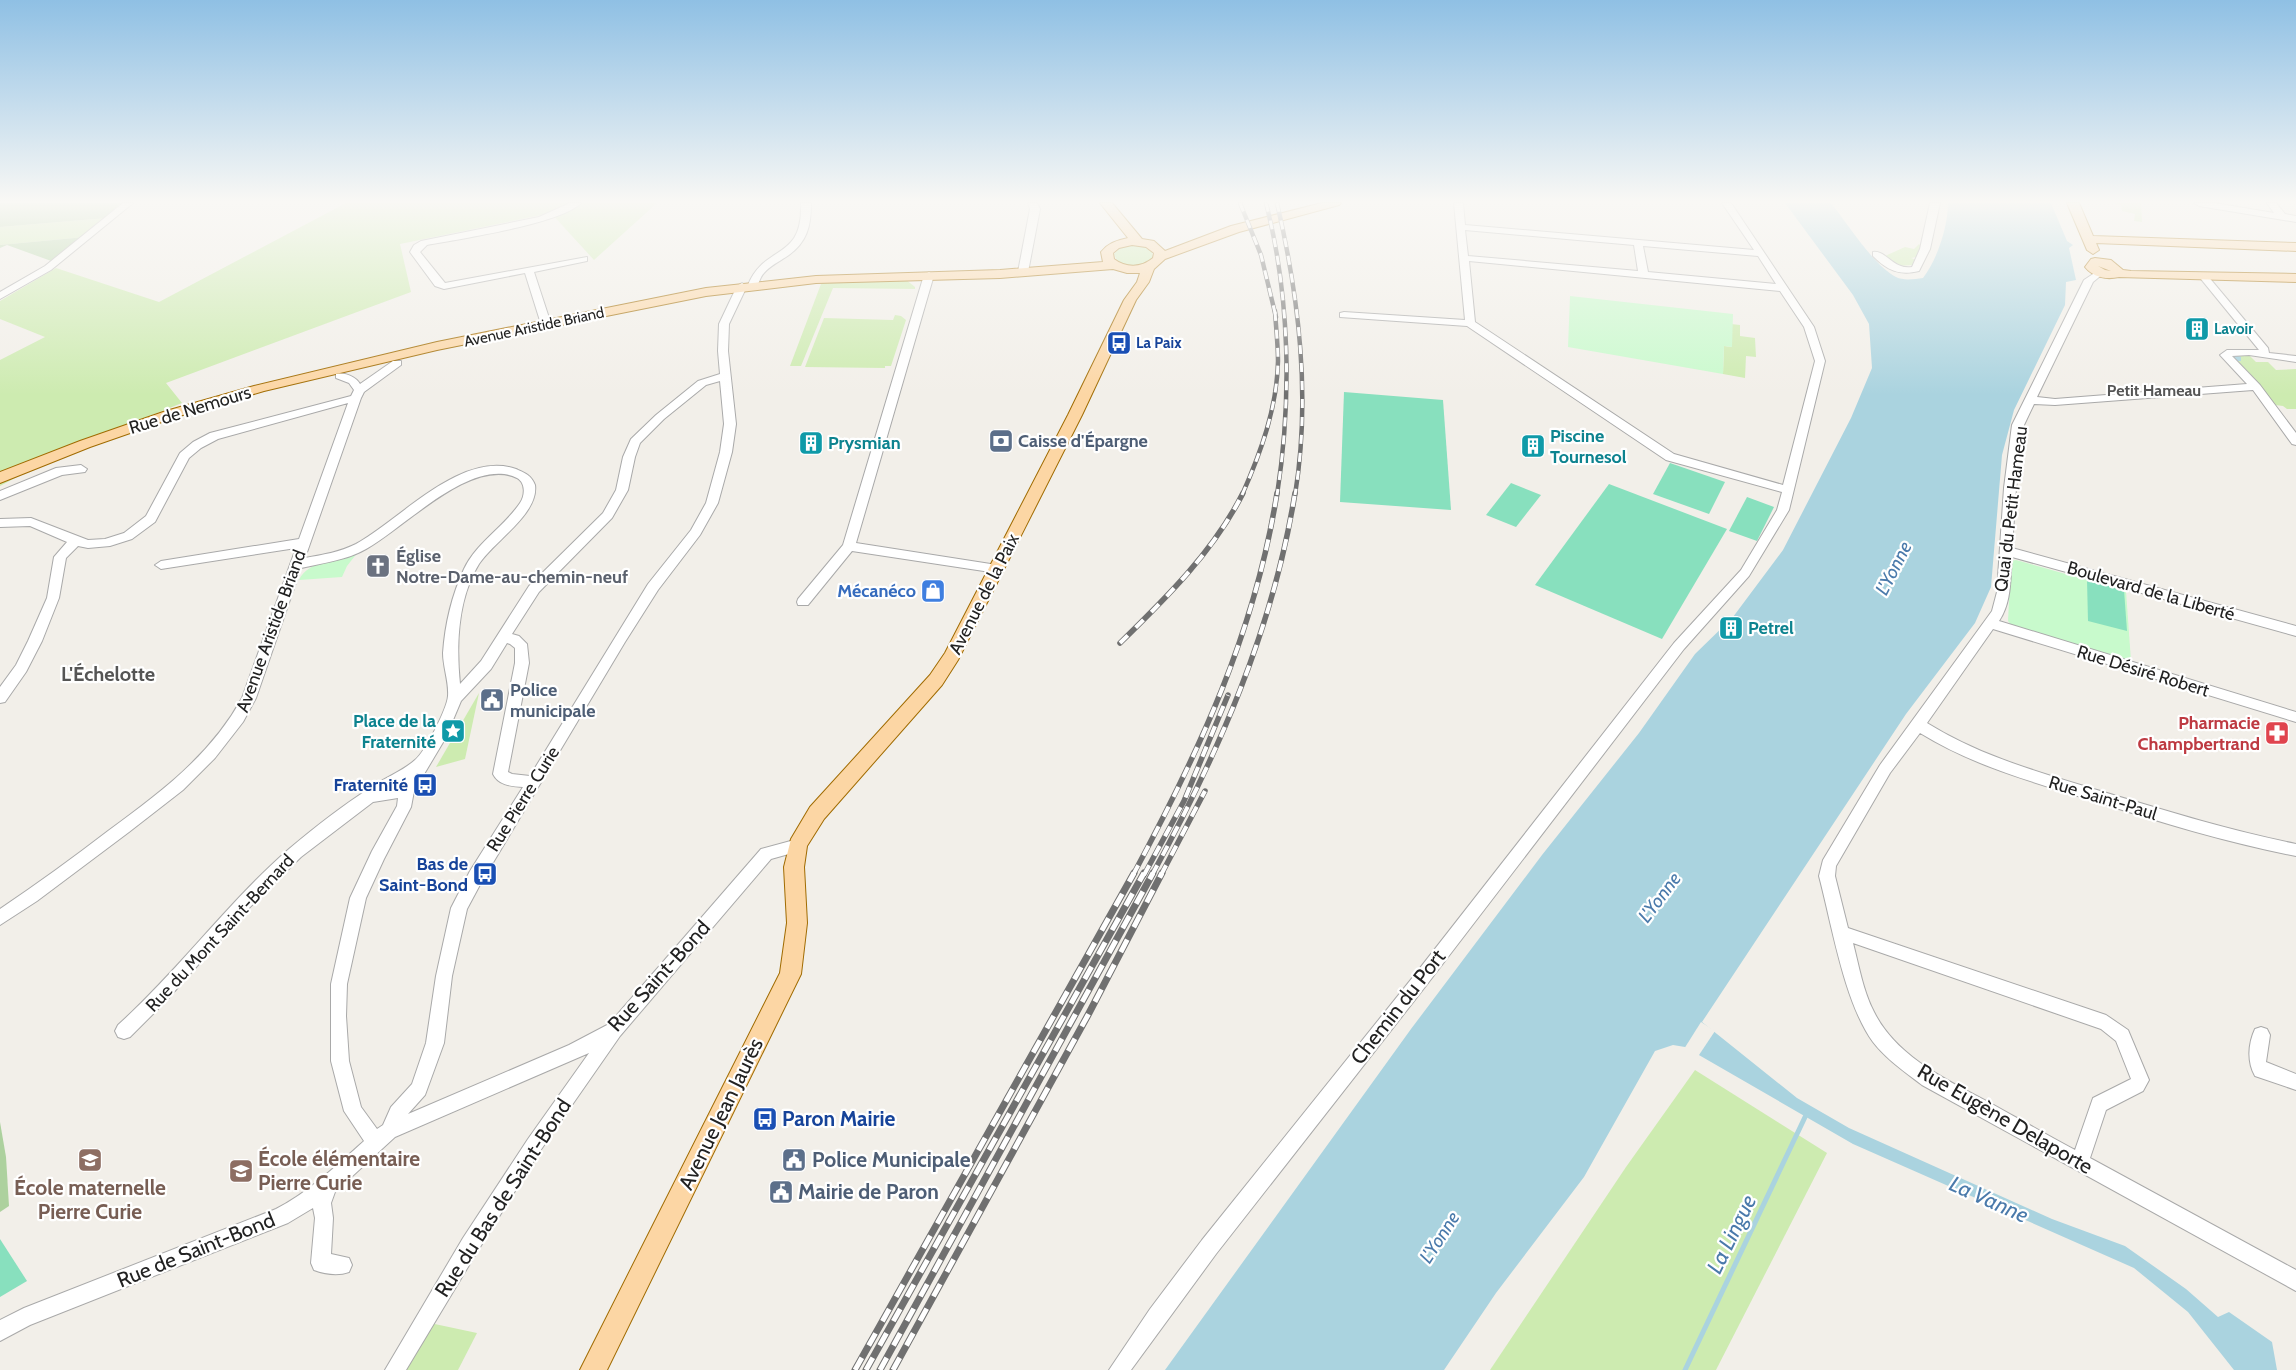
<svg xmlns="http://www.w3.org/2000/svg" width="2296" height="1370" font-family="Cabin,sans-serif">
<rect width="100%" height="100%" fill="#f2efe9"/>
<g fill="#cdebb0">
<polygon points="346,203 657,203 594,260 551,213 400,244 411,292 166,383 182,403 75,446 0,486 0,360 45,337 0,319 0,301 56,268 159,302"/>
<polygon points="2113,203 2141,203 2142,222 2134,221 2135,214 2122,211 2121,205"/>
<polygon points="107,218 85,237 0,245 0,227"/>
<polygon points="1919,244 1921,246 1917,257 1911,258 1917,260 1914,265 1896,266 1885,256 1905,247 1914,249"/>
<path d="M 1132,245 L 1144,247 L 1152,252 L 1153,258 C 1143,268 1128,267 1117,261 L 1114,254 L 1120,248 Z"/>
<polygon points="905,279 915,287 915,289 833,288 801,366 790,366 821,284 825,282"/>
<polygon points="895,315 901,316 906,320 891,366 885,366 885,368 805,367 824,318 893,320"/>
<polygon points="1731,324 1740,325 1740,336 1755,338 1756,357 1746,356 1745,378 1723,374 1724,346 1732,347"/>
<polygon points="2234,355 2249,355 2256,362 2268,362 2276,370 2296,369 2296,409 2287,409 2283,406 2275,405 2232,357"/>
<polygon points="479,693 465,759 436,767"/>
<polygon points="1695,1070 1827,1153 1716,1370 1490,1370 1626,1167"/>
<polygon points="430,1323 477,1333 458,1370 404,1370"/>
</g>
<g fill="#add19e">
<polygon points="0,203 125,203 107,218 0,227"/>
<polygon points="85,237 54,262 7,245 0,248 0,245"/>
<polygon points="0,1122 6,1157 9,1206 0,1212"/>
</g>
<g fill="#c8facc">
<polygon points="1570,296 1733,314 1732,347 1724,346 1723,374 1568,347"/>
<path d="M 358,552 L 347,566 L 342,577 L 299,580 C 308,561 339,558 358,552 Z"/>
<polygon points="2016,560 2126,591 2131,661 2011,625 2008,621 2011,561"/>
</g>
<g fill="#88e0be">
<polygon points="1344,392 1443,400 1451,510 1340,502"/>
<polygon points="1670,463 1725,482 1709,514 1653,494"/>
<polygon points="1511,483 1541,495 1516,527 1486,515"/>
<polygon points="1609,484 1727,529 1662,639 1535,585"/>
<polygon points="1747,497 1774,507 1757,541 1729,531"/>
<polygon points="2087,580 2124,590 2127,631 2088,621"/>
<polygon points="0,1239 27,1281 0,1297"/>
</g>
<path fill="#aad3df" d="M 1785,203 L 1831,203 C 1847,223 1874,266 1896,277 C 1904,281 1914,279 1923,278 C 1937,260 1948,227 1948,203 L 2051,203 L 2067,241 L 2073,245 L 2069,248 L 2076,280 L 2066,282 L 2065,305 L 2014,410 L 2002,455 L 1991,587 L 1975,623 L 1906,714 L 1702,1022 L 1797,1098 L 1849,1128 L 2052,1219 L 2125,1246 L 2186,1289 L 2218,1317 L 2229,1312 L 2272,1342 L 2277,1370 L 2234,1370 L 2188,1312 L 2134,1268 L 1853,1144 L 1685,1047 L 1673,1045 L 1655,1051 L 1584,1177 L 1496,1293 L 1444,1370 L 1165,1370 L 1411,1029 L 1542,855 L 1639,733 L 1695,654 L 1733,617 L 1783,550 L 1851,418 L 1872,368 L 1869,324 L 1853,295 Z"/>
<polygon fill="#f2efe9" points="1701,1022 1715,1031 1697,1058 1684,1049"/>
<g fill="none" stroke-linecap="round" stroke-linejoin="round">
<polyline stroke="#aad3df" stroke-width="5" points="1685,1370 1806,1115"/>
<polygon fill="#aad3df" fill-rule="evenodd" points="2233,353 2241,357 2241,361 2235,361 2230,358 2230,354"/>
<defs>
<g id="minor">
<polygon points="123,203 133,203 51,270 0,299 0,292 45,266"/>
<path d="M 570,203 L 581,203 C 560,224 460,239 427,245 L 420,252 L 445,283 L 587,257 L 587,261 L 534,272 L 551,324 L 550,326 L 542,326 L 541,324 L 525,273 L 444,289 L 435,286 L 410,252 L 414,245 L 421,241 L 539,217 Z"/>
<path d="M 801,203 L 811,203 C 811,227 807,243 786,257 C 778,262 770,266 764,273 C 760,277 759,283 757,287 L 749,287 L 748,285 C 765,243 803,262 801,203 Z"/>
<polygon points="1028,203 1037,203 1040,209 1028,272 1023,275 1018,272 1030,209"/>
<path d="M 1454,203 L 1463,203 L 1465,225 L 1754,250 L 1722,203 L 1731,203 L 1814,327 L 1825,361 L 1789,510 L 1749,576 L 1684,649 L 1425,987 L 1216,1254 L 1131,1370 L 1109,1370 L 1150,1309 L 1202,1240 L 1413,977 L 1674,643 L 1741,570 L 1777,510 L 1782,492 L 1666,460 L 1467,326 L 1340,317 L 1340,313 L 1344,312 L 1465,320 ZM 1465,230 L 1634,245 L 1638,271 L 1468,256 ZM 1643,246 L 1758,256 L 1776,284 L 1648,272 ZM 1469,261 L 1780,291 L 1804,327 L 1815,361 L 1783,485 L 1674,454 L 1475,322 Z"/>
<path d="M 1930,203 L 1940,203 L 1930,249 L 1919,271 C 1899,276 1887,270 1873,256 L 1873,252 C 1886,250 1893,270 1912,267 L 1920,249 Z"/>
<polygon points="2194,203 2214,203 2274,213 2267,203 2276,203 2285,214 2296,216 2296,222 2199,206"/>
<path d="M 2099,270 L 2104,273 L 2093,282 L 2037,397 L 2055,399 L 2247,384 L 2220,355 L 2227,350 L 2259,350 L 2201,279 L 2199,277 L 2204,274 L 2207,275 L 2268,348 L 2269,353 L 2296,356 L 2296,362 L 2249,355 L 2232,356 L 2260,385 L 2296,433 L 2296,445 L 2292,444 L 2253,390 L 2055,405 L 2034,404 L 2024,425 L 2016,488 L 2012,548 L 2296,626 L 2296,636 L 2012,557 C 2010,578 2012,602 1999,621 L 2296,712 L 2296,722 L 1993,629 L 1927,723 C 1980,756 2038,772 2097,790 C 2163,810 2228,830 2296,844 L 2296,856 C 2229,843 2163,823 2097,802 C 2037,783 1975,767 1920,733 L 1890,773 L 1836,866 L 1835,876 L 1848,928 L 2106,1015 L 2128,1030 L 2149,1080 L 2143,1091 L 2106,1110 L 2090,1158 L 2296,1270 L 2296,1291 L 1922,1085 C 1905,1072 1886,1059 1873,1042 C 1844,1002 1832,925 1819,876 L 1823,860 L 1880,765 L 1992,611 L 1997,592 L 2004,488 L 2012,425 L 2084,280 ZM 1853,943 L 2101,1029 L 2116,1041 L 2131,1079 L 2093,1098 L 2075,1150 C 2047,1135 2019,1119 1992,1104 C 1949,1081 1897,1058 1874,1012 C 1863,991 1859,966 1853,943 Z"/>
<polygon points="929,272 934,275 856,543 997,565 1003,569 997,573 852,551 808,605 798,605 797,602 798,599 843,545 924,275"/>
<path d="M 742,283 L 747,286 L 729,324 L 728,351 L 736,424 L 732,452 L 718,503 L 700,535 L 658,590 L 625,642 L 482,881 L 467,909 L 452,976 L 444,1043 L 425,1095 L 408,1114 L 569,1045 L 609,1024 L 761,849 L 798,839 L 803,840 L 806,845 L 803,850 L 771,859 L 620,1036 L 540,1151 L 477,1252 L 406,1370 L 385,1370 L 463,1238 L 528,1139 L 589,1053 L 395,1137 L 335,1192 L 331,1203 L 333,1218 L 331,1254 L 349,1258 L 352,1265 L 349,1272 C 338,1276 325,1274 314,1270 L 311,1263 L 315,1218 L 313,1208 L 288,1223 L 30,1325 L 0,1341 L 0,1320 L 24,1308 L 276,1209 C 309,1192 336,1166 364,1141 L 344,1111 L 331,1061 L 331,984 L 350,898 L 372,851 L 397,806 L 398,798 L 373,802 L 301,857 L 247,910 L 165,1002 L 130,1037 L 124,1039 L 118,1037 L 115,1031 L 118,1025 C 179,970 227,903 289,849 C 315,827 342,806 370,788 C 384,778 403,771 415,760 C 425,752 447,709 448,696 C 449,682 443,667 443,653 C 445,624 452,595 464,569 C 476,543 504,527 520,503 C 525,496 526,483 517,478 C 472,456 404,528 366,549 C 347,560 323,563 301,568 L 256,698 L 243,722 L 215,758 L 183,790 L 129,832 L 37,901 L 0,925 L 0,909 C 37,884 73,858 108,831 C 160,793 211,755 242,698 L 296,548 L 161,569 L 155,565 L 161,561 L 299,539 L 348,403 L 218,439 L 201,448 L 189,458 L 155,522 L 132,539 L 110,546 L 88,548 L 78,546 L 66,558 L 59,598 L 42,641 L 26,672 L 5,702 L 0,703 L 0,687 L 16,665 L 28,641 L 47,598 L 54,557 L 67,542 L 30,526 L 0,527 L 0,519 L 31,518 L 88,540 L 105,539 L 124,533 L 146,516 L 180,453 L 193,442 L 210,433 L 351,396 L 354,390 L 349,383 L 336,378 L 336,374 C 345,372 356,377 360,384 L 393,361 L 401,361 L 401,365 L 364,392 L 361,398 L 305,558 C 322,555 340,552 356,544 C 400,520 461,450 516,469 C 525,473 531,475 535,485 C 539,514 494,541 479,564 C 458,598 456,645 460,684 L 481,661 L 529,586 L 603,513 L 616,490 L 623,457 L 631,439 L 656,415 L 698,381 L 720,374 L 718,351 L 719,324 L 737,286 ZM 720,381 L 724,424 L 720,452 L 706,503 L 691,530 L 648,584 L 530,776 L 512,774 L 508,772 L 529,663 L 527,644 L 519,636 L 512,634 L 539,592 L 612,518 L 628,490 L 635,457 L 640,443 L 664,419 L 706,385 ZM 507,643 L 510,644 L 515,648 L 515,663 L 493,774 C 499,786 512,786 523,787 L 470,871 L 451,908 L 436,976 L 426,1043 L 412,1084 L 391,1107 L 383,1125 L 377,1129 L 361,1107 L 349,1061 L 346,1016 L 347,984 L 366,898 L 384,859 L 411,807 L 414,791 L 445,739 L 461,701 L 491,669 ZM 404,781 L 402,786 L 396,787 Z"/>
<polygon points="81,465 87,469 85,472 62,475 0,500 0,491 56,468"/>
<path d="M 2261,1027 L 2267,1029 L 2270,1035 L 2266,1062 L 2296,1074 L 2296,1090 L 2255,1076 C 2247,1062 2248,1044 2255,1029 Z"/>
</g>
<g id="major">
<path d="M 1100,203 L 1112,203 L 1142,239 L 1154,241 L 1165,251 L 1231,226 L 1322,203 L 1341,203 L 1339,205 L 1239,232 L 1165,259 L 1154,269 L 1149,282 L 1136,300 L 1082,415 L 958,660 L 942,685 L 824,819 L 807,846 L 804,867 L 807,923 L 801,974 L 607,1370 L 580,1370 L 780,973 L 787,923 L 784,867 L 791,839 L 810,807 L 930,675 L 945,653 L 1068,415 L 1124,300 L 1137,282 L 1140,273 L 1127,273 L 1113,269 L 1000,278 L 816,283 L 706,296 L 437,350 L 264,391 L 176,417 L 90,447 L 0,483 L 0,472 L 80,441 L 166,411 L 254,386 L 437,342 L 706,288 L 816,276 L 1000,270 L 1103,262 L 1101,252 C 1109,242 1117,241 1128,238 ZM 1132,245 L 1146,247 L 1154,253 L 1153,258 C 1141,268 1126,268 1114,259 L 1113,253 L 1119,248 Z"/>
<polygon points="2067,203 2079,203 2093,236 2296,243 2296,251 2096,243 2099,250 2093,254 2087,250"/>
<path d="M 2095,258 L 2111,260 L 2123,270 L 2131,271 L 2296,274 L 2296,282 L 2119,277 C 2106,280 2093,277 2085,267 L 2091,259 ZM 2098,266 L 2111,271 L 2105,270 Z"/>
</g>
</defs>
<use href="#minor" stroke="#a9a9a9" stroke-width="2"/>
<use href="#major" stroke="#a06b00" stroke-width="2"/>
<use href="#minor" fill="#fff" fill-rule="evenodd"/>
<use href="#major" fill="#fcd6a4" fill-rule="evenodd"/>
<defs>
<g id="rail-far2">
<polyline points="1240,203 1261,255 1276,317"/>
<path d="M 1266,203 C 1290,297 1292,399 1277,495"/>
<path d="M 1277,203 C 1299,298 1311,397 1295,495"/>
<path d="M 1242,495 C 1261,452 1277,408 1278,361 C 1278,345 1276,328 1275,311"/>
</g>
<g id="rail-far1">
<path d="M 1120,643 C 1166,598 1214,551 1243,493"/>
<path d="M 1133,875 C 1199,752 1255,633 1277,493"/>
<polyline points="1144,875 1184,801 1228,695"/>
<path d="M 1152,875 C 1218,754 1273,630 1295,493"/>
<polyline points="1161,875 1205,791"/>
</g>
<g id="rail">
<polyline points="855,1370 1134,873"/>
<polyline points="866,1370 1144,873"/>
<polyline points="880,1370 1153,873"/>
<polyline points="893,1370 1088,1015 1162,873"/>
</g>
</defs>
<use href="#rail-far2" stroke="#707070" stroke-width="4.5"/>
<use href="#rail-far1" stroke="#707070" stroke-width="5.5"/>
<use href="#rail" stroke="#707070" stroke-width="7"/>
<use href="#rail-far2" stroke="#fff" stroke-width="3" stroke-dasharray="9" stroke-linecap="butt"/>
<use href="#rail-far1" stroke="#fff" stroke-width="4" stroke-dasharray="11" stroke-linecap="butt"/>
<use href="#rail" stroke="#fff" stroke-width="5" stroke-dasharray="14" stroke-linecap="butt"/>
</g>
<linearGradient id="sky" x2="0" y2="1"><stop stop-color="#8fc0e4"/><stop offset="0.51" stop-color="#f9f8f5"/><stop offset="1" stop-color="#f9f8f5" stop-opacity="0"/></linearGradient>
<rect width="2296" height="395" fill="url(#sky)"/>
<defs>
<symbol id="building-square" viewBox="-11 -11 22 22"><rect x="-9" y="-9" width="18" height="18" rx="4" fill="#0f9aa8" stroke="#fff"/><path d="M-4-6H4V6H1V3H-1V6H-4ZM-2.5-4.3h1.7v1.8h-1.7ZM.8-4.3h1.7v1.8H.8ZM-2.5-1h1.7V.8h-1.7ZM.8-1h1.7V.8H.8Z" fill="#fff"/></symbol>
<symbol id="bus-square" viewBox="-11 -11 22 22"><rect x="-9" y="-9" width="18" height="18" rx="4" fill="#1a4fb4" stroke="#fff"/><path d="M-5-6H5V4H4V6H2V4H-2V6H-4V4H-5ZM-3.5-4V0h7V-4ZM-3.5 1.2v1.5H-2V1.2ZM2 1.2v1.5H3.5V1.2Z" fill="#fff"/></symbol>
<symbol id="bank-square" viewBox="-11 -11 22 22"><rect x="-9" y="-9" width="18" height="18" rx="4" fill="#5c6f8a" stroke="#fff"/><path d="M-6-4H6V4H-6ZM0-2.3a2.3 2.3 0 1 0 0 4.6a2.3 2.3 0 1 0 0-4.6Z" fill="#fff"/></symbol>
<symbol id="church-square" viewBox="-11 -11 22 22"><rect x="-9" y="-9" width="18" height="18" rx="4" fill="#6b7280" stroke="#fff"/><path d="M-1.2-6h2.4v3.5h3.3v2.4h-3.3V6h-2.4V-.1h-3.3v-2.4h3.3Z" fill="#fff"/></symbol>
<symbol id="shop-square" viewBox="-11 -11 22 22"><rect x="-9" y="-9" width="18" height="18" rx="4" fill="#3f7fe0" stroke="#fff"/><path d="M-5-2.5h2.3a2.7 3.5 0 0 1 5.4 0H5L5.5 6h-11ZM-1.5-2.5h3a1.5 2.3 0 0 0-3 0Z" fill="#fff"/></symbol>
<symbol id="civic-square" viewBox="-11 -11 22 22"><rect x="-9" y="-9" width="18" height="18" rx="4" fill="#5c6f8a" stroke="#fff"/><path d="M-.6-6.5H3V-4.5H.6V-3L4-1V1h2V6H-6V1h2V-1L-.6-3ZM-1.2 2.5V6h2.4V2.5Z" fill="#fff"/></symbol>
<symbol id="sight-square" viewBox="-11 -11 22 22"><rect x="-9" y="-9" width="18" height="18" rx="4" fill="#0f9aa8" stroke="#fff"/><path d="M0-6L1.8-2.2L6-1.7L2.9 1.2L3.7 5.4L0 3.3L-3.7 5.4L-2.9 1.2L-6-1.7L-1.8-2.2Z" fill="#fff"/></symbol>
<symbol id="pharmacy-square" viewBox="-11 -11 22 22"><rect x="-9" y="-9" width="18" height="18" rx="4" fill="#e0444e" stroke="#fff"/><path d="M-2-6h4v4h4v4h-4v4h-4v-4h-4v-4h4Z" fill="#fff"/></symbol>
<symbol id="school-square" viewBox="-11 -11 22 22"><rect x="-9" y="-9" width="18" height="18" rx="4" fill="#8d6e63" stroke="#fff"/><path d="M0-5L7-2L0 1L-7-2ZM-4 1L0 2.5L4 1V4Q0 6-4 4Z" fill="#fff"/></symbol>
</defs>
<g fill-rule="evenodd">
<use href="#building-square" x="2183" y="315" width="28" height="28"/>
<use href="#bus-square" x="1105" y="329" width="28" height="28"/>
<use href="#bank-square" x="987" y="427" width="28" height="28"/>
<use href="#building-square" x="797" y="429" width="28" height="28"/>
<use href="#building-square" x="1519" y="432" width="28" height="28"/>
<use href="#church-square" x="364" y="552" width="28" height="28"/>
<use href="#shop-square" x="919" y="577" width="28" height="28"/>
<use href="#building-square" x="1717" y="614" width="28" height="28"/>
<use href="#civic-square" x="478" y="686" width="28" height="28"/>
<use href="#sight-square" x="439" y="717" width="28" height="28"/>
<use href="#pharmacy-square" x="2263" y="719" width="28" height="28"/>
<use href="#bus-square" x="411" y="771" width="28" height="28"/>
<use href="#bus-square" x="471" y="860" width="28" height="28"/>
<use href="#bus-square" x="751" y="1105" width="28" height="28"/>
<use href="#school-square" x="76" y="1146" width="28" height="28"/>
<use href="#civic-square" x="780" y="1146" width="28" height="28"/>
<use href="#school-square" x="227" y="1157" width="28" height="28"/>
<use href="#civic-square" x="767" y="1178" width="28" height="28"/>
</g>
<g text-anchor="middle" stroke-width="4.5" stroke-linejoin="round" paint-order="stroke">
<g font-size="15" fill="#222" stroke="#fff">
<text transform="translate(534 327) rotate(-12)" y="5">Avenue Aristide Briand</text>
</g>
<g font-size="15" font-weight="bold" fill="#0d838f" stroke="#fff" text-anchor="start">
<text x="2214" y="334">Lavoir</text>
</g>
<g font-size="15" font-weight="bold" fill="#164399" stroke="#fff" text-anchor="start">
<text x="1136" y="348">La Paix</text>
</g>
<g font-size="16" font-weight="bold" fill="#555" stroke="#fff">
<text x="2154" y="396">Petit Hameau</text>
</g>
<g font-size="18" fill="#222" stroke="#fff">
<text transform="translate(190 410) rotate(-17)" y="6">Rue de Nemours</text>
<text transform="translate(2011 509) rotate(-83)" y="6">Quai du Petit Hameau</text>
<text transform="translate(2151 591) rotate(16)" y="6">Boulevard de la Liberté</text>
<text transform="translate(984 594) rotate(-63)" y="6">Avenue de la Paix</text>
<text transform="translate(271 631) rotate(-70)" y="6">Avenue Aristide Briand</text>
<text transform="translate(2143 671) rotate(17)" y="6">Rue Désiré Robert</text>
<text transform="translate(2103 798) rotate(17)" y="6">Rue Saint-Paul</text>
<text transform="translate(523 799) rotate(-58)" y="6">Rue Pierre Curie</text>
<text transform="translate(220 933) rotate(-47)" y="6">Rue du Mont Saint-Bernard</text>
</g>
<g font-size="18" font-weight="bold" fill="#0d838f" stroke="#fff" text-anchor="start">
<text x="1550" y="442">Piscine<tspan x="1550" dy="21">Tournesol</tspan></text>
<text x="828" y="449">Prysmian</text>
<text x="1748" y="634">Petrel</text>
<text x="436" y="727" text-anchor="end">Place de la<tspan x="436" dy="21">Fraternité</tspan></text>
</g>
<g font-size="18" font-weight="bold" fill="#4e5e75" stroke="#fff" text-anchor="start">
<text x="1018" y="447">Caisse d'Épargne</text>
<text x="510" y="696">Police<tspan x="510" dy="21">municipale</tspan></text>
</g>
<g font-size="18" font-weight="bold" fill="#5b616d" stroke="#fff" text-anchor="start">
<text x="396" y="562">Église<tspan x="396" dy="21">Notre-Dame-au-chemin-neuf</tspan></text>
</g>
<g font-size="18" font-weight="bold" fill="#366cbe" stroke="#fff" text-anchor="end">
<text x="916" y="597">Mécanéco</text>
</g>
<g font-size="18" font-weight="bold" fill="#be3a42" stroke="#fff" text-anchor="end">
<text x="2260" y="729">Pharmacie<tspan x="2260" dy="21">Champbertrand</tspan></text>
</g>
<g font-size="18" font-weight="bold" fill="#164399" stroke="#fff" text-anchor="end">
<text x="408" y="791">Fraternité</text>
<text x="468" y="870">Bas de<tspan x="468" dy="21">Saint-Bond</tspan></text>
</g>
<g font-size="19" font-style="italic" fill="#4a7aab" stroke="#fff">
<text transform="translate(1893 568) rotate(-63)" y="7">L'Yonne</text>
<text transform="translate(1659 897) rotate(-53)" y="7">L'Yonne</text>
<text transform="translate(1439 1237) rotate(-57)" y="7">L'Yonne</text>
</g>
<g font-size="20" font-weight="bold" fill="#555" stroke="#fff">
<text x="108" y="681">L'Échelotte</text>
</g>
<g font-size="21" fill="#222" stroke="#fff">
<text transform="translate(659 976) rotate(-48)" y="7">Rue Saint-Bond</text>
<text transform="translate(1398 1007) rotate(-52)" y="7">Chemin du Port</text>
<text transform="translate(721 1114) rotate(-64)" y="7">Avenue Jean Jaurès</text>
<text transform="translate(2005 1119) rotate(30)" y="7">Rue Eugène Delaporte</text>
<text transform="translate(503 1198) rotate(-57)" y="7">Rue du Bas de Saint-Bond</text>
<text transform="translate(196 1250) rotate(-22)" y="7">Rue de Saint-Bond</text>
</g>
<g font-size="21" font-weight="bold" fill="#164399" stroke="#fff" text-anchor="start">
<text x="782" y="1126">Paron Mairie</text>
</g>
<g font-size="21" font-weight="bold" fill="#785e54" stroke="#fff" text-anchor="start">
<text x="258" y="1166">École élémentaire<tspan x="258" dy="24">Pierre Curie</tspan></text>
<text x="90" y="1195" text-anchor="middle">École maternelle<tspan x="90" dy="24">Pierre Curie</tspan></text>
</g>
<g font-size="21" font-weight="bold" fill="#4e5e75" stroke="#fff" text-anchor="start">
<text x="812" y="1167">Police Municipale</text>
<text x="798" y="1199">Mairie de Paron</text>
</g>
<g font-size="22" font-style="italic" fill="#4a7aab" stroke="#fff">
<text transform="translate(1989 1199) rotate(24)" y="8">La Vanne</text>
<text transform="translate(1731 1234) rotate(-64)" y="8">La Lingue</text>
</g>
</g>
</svg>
